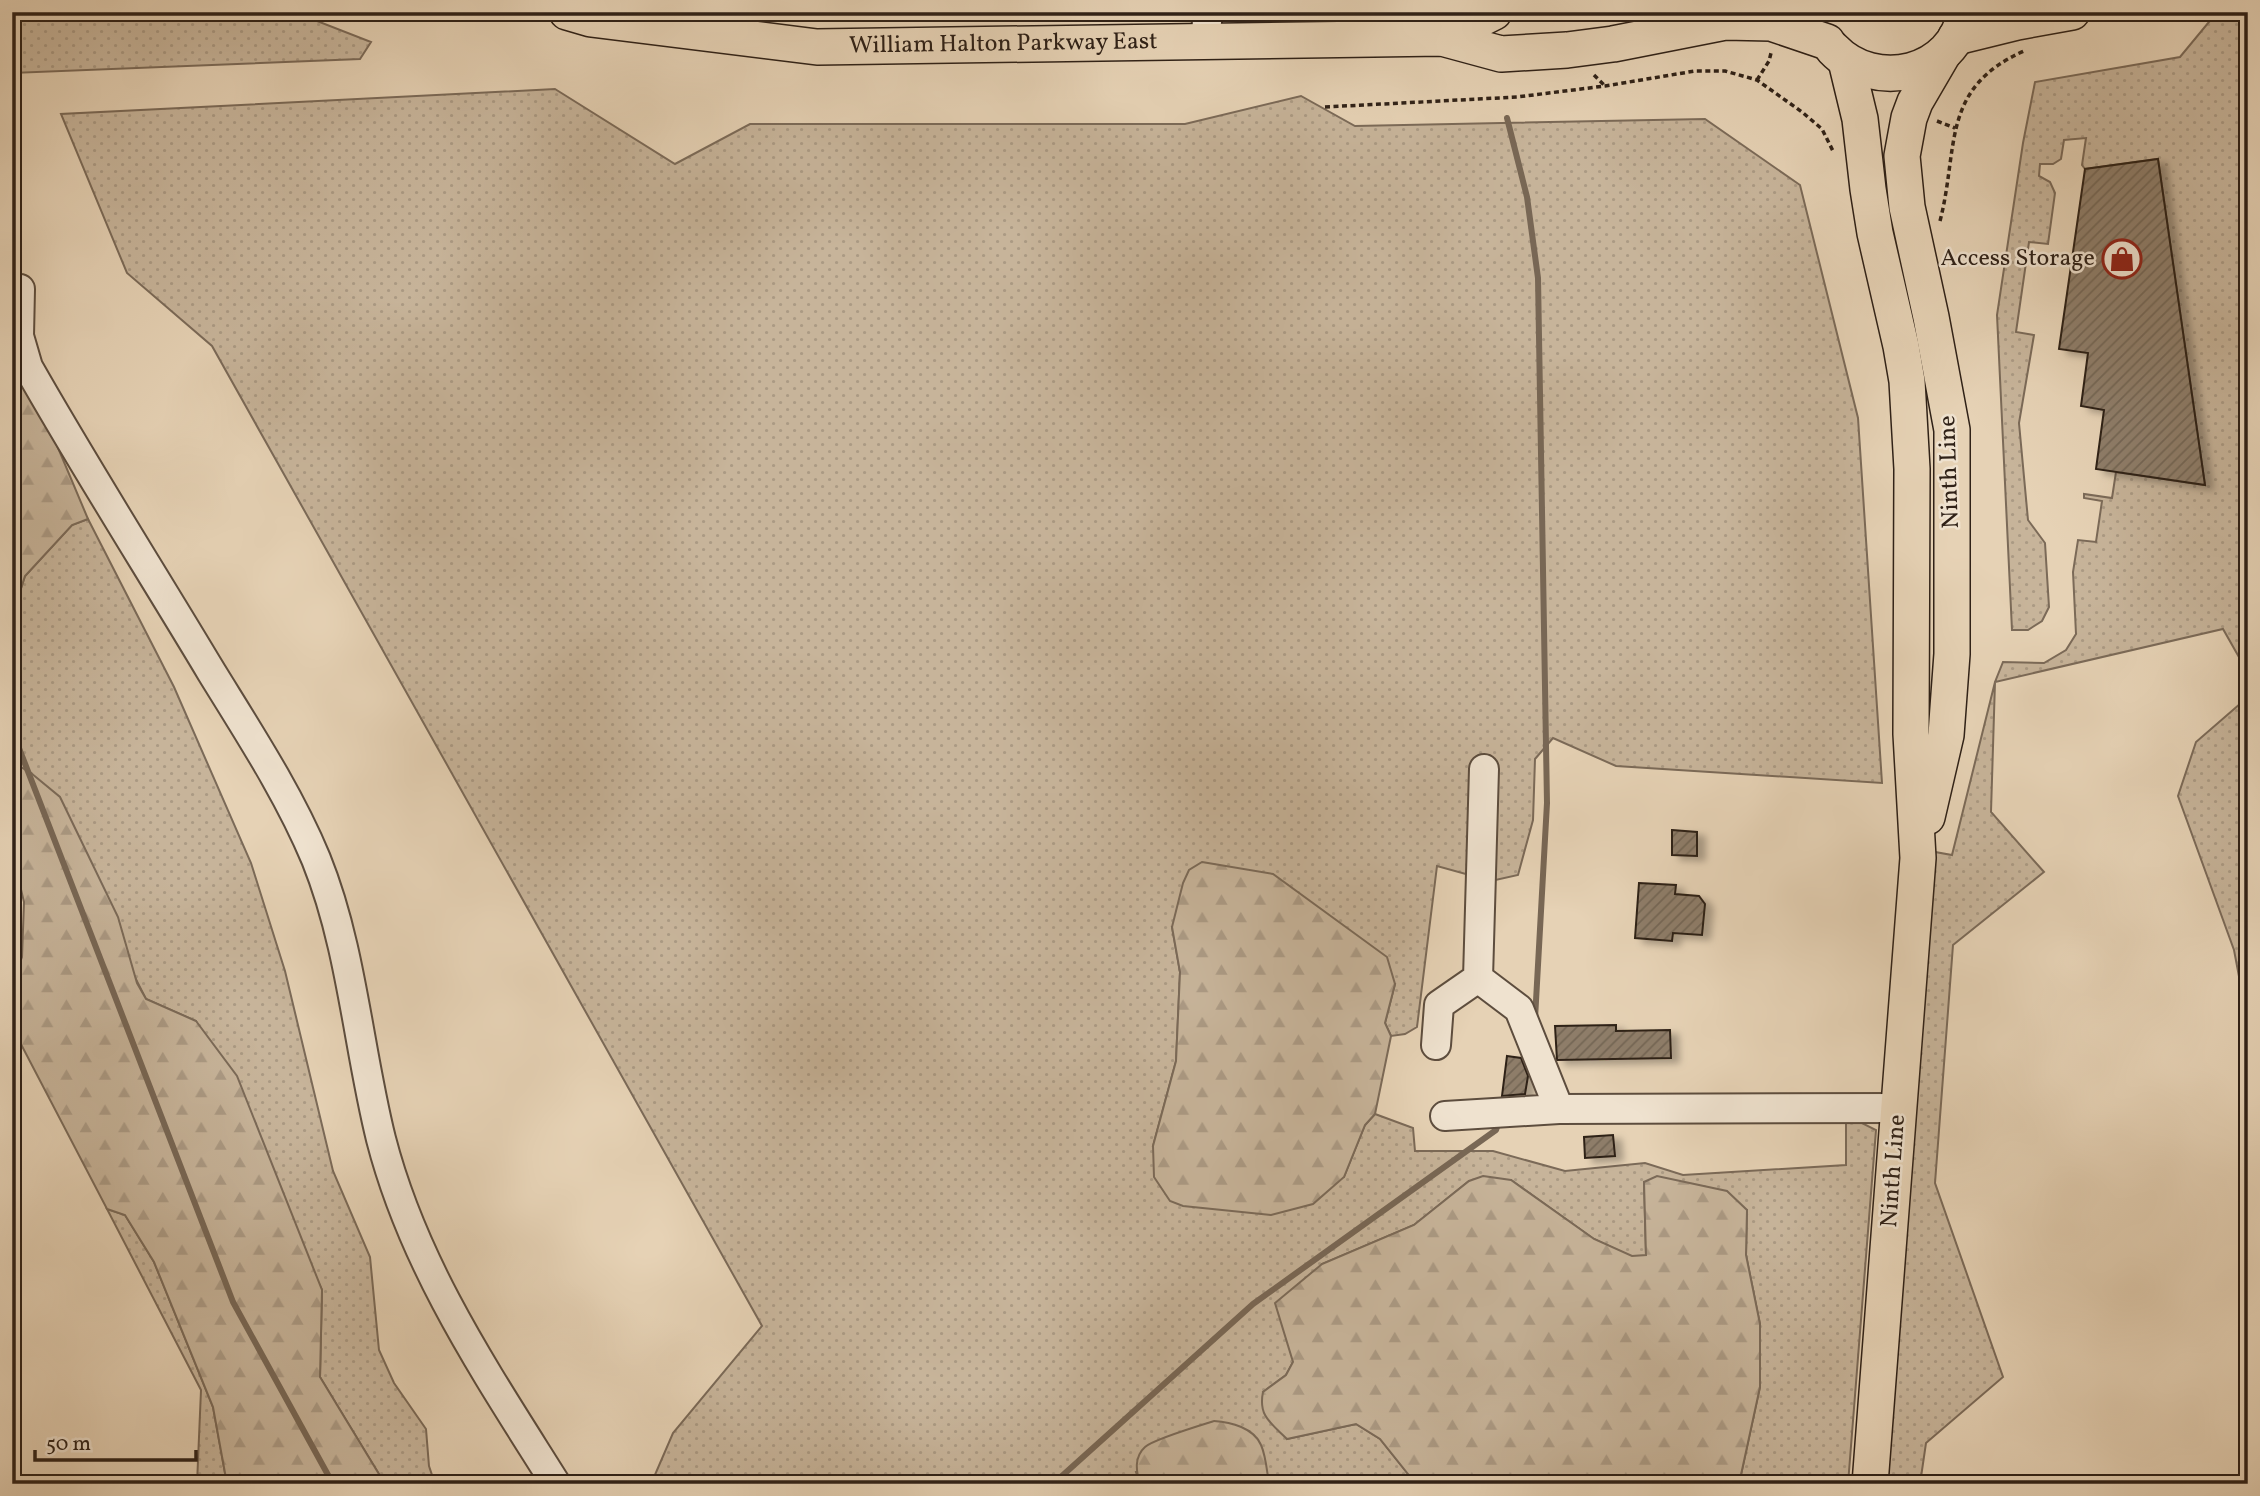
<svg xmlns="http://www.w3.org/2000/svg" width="2260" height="1496" font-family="Vollkorn,serif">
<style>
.grass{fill:url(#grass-dots);stroke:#7b6a58;stroke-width:2}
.forest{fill:url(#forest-firs);stroke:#7b6a58;stroke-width:2}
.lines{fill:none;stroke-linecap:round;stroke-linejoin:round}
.stream{stroke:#786755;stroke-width:6}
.building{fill:url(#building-hatch);stroke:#2f2117;stroke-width:2;filter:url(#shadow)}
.minor-casing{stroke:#5d4d3e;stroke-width:32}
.major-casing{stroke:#2f2117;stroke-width:38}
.path{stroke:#2f2117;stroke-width:3.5;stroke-dasharray:5 3.5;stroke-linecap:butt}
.minor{stroke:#efe2cf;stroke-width:28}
.major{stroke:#e6d2b5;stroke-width:35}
.labels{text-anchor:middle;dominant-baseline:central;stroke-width:5;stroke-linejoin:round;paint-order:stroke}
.street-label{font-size:24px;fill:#2f2117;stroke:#efe2cf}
.poi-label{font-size:24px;fill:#2f2117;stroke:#efe2cf;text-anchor:end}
</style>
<defs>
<pattern id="grass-dots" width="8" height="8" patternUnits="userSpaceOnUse" patternTransform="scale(1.75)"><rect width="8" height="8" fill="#c7b49a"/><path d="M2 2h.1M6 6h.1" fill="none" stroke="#ab9a84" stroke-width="1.8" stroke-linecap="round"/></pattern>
<pattern id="forest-firs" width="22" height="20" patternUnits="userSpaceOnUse" patternTransform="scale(1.75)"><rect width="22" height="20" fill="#c7b49a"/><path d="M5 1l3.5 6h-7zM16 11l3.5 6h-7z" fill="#ab9a84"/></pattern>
<pattern id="building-hatch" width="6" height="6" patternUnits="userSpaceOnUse" patternTransform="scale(1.75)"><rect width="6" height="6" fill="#8e7d69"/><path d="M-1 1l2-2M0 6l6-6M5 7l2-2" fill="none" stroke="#746655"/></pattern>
<filter id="shadow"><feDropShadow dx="8" dy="4.5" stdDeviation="3.5" flood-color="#0004"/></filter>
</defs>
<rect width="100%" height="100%" fill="#e6d2b5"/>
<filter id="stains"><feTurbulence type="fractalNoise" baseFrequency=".00286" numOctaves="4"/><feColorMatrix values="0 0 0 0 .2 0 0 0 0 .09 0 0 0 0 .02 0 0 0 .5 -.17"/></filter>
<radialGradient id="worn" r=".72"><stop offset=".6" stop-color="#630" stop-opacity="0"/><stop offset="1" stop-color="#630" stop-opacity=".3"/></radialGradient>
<path class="grass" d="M 12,12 L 294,12 L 371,42 L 360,59 L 12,73 Z
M 2213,17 L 2248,18 L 2248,673 L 2223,629 L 1995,682 L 1991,812 L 2044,872 L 1953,945 L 1935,1183 L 2003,1377 L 1926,1443 L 1920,1484 L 1885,1484 L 1930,890 L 1935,852 L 1952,855 L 1995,682 L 2003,662 L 2044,663 L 2066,650 L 2076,634 L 2073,572 L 2078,540 L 2096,542 L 2102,501 L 2084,498 L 2084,494 L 2112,498 L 2116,472 L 2205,485 L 2158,159 L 2085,169 L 2082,165 L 2086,138 L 2064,140 L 2061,159 L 2053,164 L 2040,164 L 2039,176 L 2050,182 L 2055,193 L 2048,244 L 2029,242 L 2016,332 L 2034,335 L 2019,423 L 2028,520 L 2045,543 L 2049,607 L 2042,621 L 2028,630 L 2012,630 L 1997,315 L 2023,143 L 2035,82 L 2180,57 Z
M 555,89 L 675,164 L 750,124 L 1185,124 L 1301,96 L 1355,126 L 1705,119 L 1800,185 L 1858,418 L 1882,783 L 1616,766 L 1553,738 L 1535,759 L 1533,820 L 1518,875 L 1491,881 L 1437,866 L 1417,1027 L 1405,1034 L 1391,1036 L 1385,1023 L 1395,984 L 1172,927 L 1180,972 L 1176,1061 L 1153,1146 L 1344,1177 L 1365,1125 L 1375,1114 L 1413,1128 L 1415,1151 L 1493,1151 L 1565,1171 L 1645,1163 L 1683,1175 L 1846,1165 L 1846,1115 L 1876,1130 L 1848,1484 L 1739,1484 L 1760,1387 L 1760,1324 L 1746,1255 L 1747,1210 L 1644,1182 L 1646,1256 L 1632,1257 L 1594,1239 L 1511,1180 L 1469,1181 L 1414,1225 L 1322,1264 L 1293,1362 L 1286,1375 L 1263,1392 L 1287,1439 L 1356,1424 L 1380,1439 L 1416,1484 L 1269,1484 L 1261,1446 L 1136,1472 L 1140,1484 L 651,1484 L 673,1433 L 762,1326 L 212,346 L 127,273 L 61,114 Z
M 88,519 L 174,687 L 251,863 L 285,971 L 333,1171 L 370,1257 L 379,1350 L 394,1383 L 426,1429 L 429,1466 L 435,1484 L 385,1484 L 320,1377 L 322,1290 L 196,1021 L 146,999 L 31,773 L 12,763 L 12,616 L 25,576 L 72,525 Z
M 2248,697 L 2248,1024 L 2234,950 L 2178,796 L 2196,742 Z
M 107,1209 L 125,1215 L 154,1262 L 213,1407 L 227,1484 L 197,1484 L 201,1390 Z"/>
<path class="forest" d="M 12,368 L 17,371 L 56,443 L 88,519 L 72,525 L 25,576 L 12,616 Z
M 12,762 L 31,773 L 60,797 L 118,917 L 137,983 L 146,999 L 196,1021 L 237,1076 L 322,1290 L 320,1377 L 385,1484 L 227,1484 L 213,1407 L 154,1262 L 125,1215 L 107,1209 L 12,1027 L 12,983 L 22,957 L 24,902 L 19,881 L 12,868 Z
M 1202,862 L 1273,874 L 1387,957 L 1395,984 L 1385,1023 L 1391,1036 L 1375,1114 L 1365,1125 L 1344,1177 L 1313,1204 L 1271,1215 L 1183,1206 L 1170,1201 L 1154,1177 L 1153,1146 L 1176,1061 L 1180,972 L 1172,927 L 1183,883 L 1189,870 Z
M 1483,1176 L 1511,1180 L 1594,1239 L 1632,1256 L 1646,1255 L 1644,1182 L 1657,1176 L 1727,1191 L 1747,1210 L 1746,1255 L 1760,1324 L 1760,1387 L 1739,1484 L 1416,1484 L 1380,1439 L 1356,1424 L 1287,1439 C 1271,1423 1258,1416 1263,1392 L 1286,1375 L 1293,1362 L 1275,1303 L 1322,1264 L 1414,1225 L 1469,1181 Z
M 1214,1421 C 1231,1422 1254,1428 1261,1445 C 1266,1456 1267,1472 1269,1484 L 1140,1484 C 1136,1471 1134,1457 1145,1447 C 1152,1440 1201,1425 1214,1421 Z"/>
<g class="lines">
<path class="stream" d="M 1507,118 L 1527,197 L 1538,278 L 1547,803 L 1535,1019
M 12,730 L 233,1302 L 333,1484
M 1053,1484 L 1253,1304 L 1496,1130 L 1499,1121"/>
</g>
<path class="building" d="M 2158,159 L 2205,485 L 2096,469 L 2104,410 L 2081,406 L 2088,353 L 2059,349 L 2085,169 Z
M 1672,830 L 1697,832 L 1697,856 L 1672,855 Z
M 1639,883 L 1676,885 L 1675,894 L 1699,896 L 1705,904 L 1702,935 L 1673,933 L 1672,941 L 1635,938 Z
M 1616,1025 L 1616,1031 L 1670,1030 L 1671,1058 L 1557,1060 L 1555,1026 Z
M 1507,1056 L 1521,1058 L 1528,1076 L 1525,1094 L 1502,1096 Z
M 1613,1135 L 1615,1156 L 1585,1158 L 1584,1137 Z"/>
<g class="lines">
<g class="minor-casing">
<path id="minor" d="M 1384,39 L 1386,12
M 1205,41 L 1208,12
M 20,289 L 19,336 L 28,367 C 87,471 151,571 212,673 C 249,733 289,794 316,859 C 352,948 358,1047 381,1139 C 414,1267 487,1374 556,1484
M 1484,769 L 1478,978 L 1519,1009 L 1559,1109
M 1436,1045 L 1439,1005 L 1478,978
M 1445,1116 L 1559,1109 L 1899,1108"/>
</g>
<g class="major-casing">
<g id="major">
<path id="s1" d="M 567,12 L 591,19 L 817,47 L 1442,38 L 1501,54 L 1567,50 L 1613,44 L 1725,22 L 1771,23 L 1827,42"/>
<path d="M 1956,37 L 2017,22 L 2072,12"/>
<path d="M 1442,38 L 1494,12"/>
<path d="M 1833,49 C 1875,93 1955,75 1965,12"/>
<path d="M 1846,61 L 1860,119 L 1868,189 L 1875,233 L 1901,346 L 1907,381 L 1912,469 L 1911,734 L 1918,858 L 1870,1484"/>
<path d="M 1927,817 L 1946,735 L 1952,654 L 1952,430 L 1931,317 L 1907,207 L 1902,156 L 1909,118 L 1915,102 L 1943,54"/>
</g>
</g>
<path class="path" d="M 1594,75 L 1605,86
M 1757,80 L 1769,61 L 1771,53
M 1325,107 L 1517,97 L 1605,86 L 1695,71 L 1725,71 L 1757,80 L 1802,112 L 1822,129 L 1834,153
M 1937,121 L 1955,128
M 1940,221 C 1959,148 1940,88 2024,51"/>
<use href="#minor" class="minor"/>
<use href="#major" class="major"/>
</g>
<defs>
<g id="shop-ring" transform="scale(2.0125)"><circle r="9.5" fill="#efe2cf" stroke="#8f2418" stroke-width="1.5"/><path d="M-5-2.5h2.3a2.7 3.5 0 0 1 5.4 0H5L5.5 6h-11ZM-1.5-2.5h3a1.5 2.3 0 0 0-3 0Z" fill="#8f2418"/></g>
</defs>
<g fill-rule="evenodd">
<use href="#shop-ring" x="2122" y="259"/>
</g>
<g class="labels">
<g class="street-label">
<text stroke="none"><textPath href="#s1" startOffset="439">William Halton Parkway East</textPath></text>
<text transform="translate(1950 472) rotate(-92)">Ninth Line</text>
<text transform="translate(1894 1171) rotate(-86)">Ninth Line</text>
</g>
<g class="poi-label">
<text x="2095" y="259">Access Storage</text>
</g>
</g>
<rect width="2260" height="1496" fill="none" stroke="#e6d2b5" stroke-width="42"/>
<rect x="14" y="14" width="2232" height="1468" fill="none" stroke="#2f2117" stroke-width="3.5"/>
<rect x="21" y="21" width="2218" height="1454" fill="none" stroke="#2f2117" stroke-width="2"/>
<path d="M35 1450v10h161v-10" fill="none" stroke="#2f2117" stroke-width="3.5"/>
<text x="46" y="1450" font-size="21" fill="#2f2117" stroke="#efe2cf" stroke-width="5" paint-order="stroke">50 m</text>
<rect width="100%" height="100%" filter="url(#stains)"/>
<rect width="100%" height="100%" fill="url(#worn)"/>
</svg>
